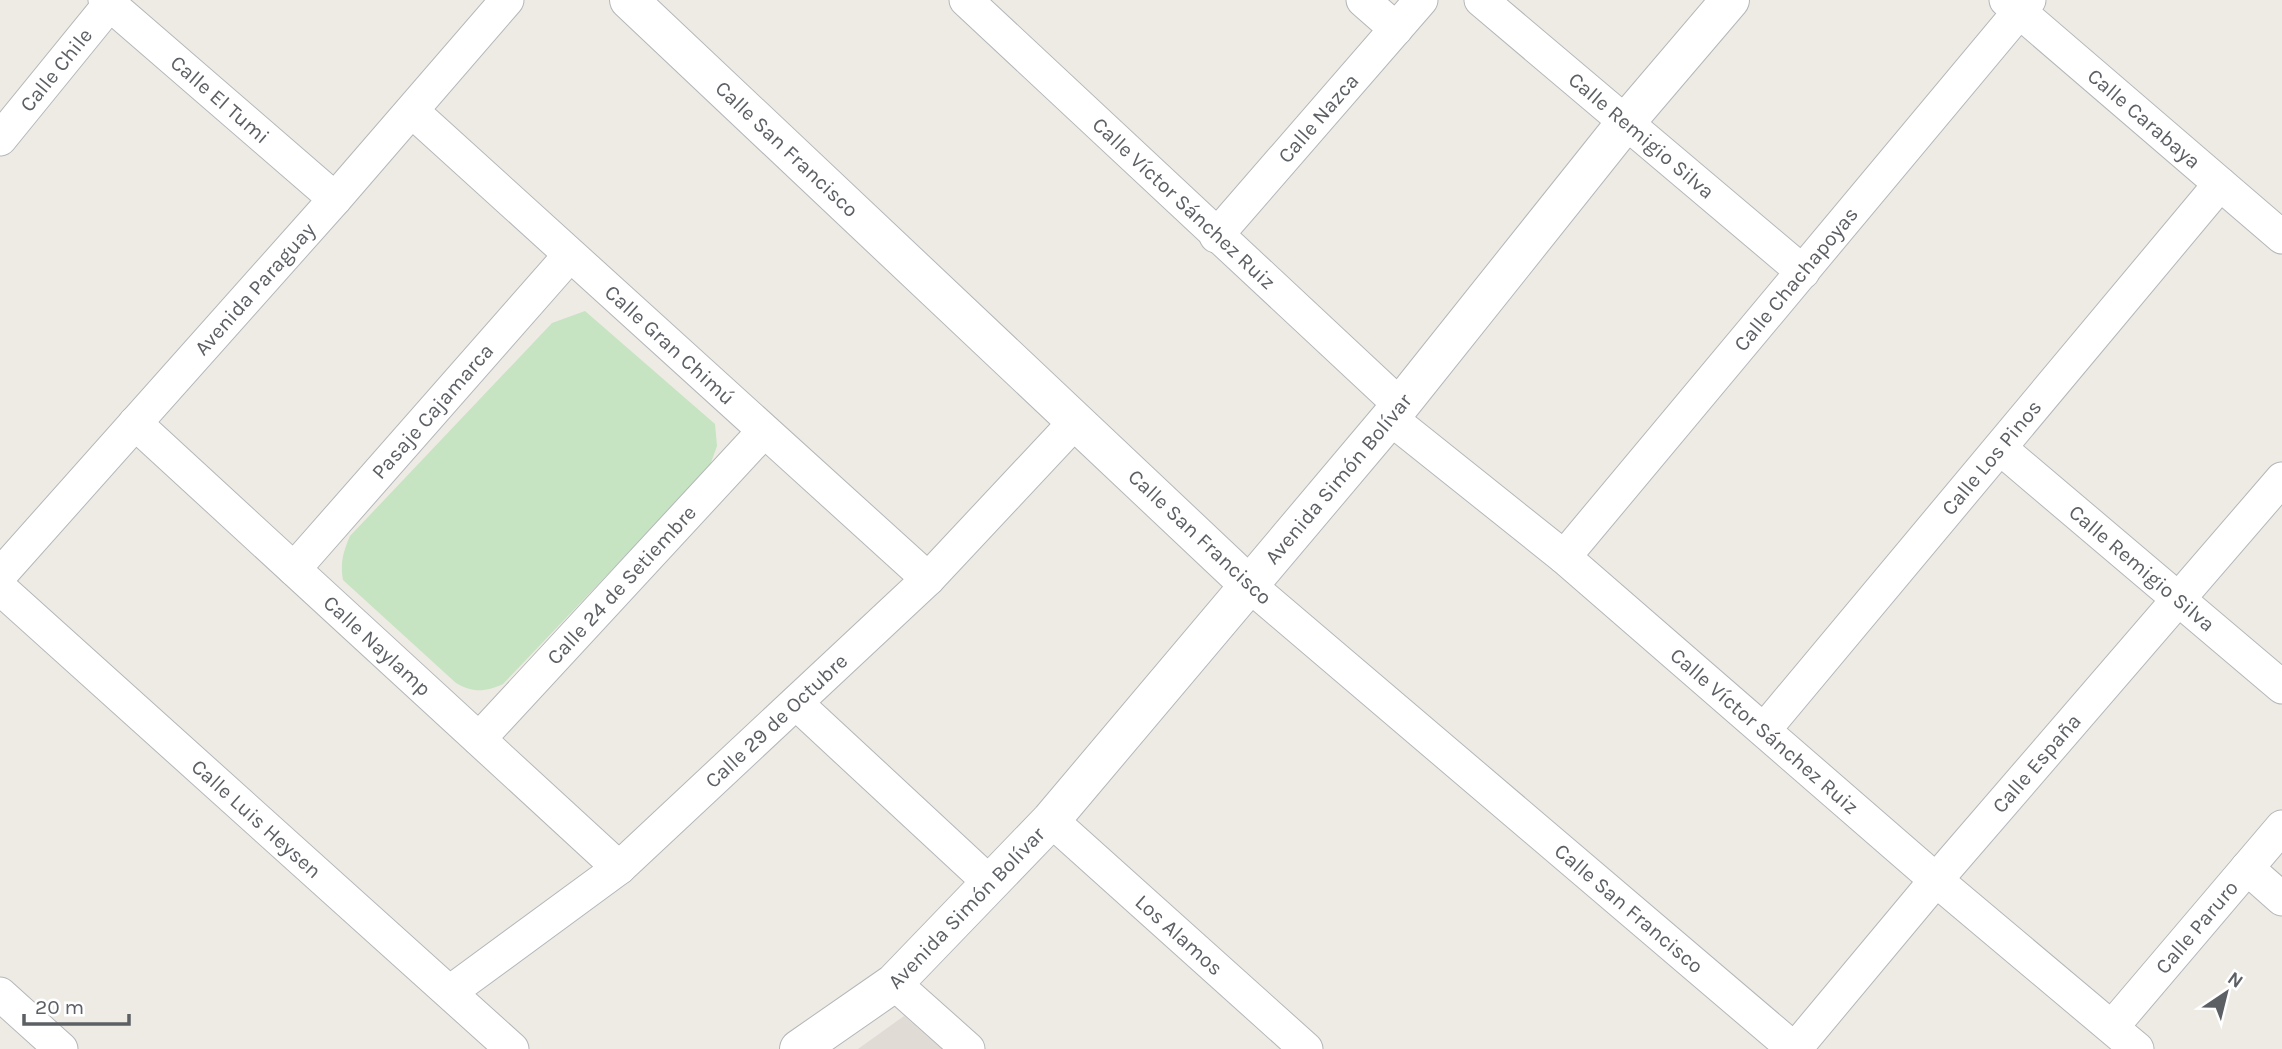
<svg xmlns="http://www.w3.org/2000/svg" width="2282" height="1049" font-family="Karla,sans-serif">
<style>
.education{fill:#e0dcd5}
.green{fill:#c6e3c2}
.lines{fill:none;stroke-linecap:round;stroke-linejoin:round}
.minor-casing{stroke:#b4b7ba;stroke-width:35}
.tertiary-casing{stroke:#b4b7ba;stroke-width:40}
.minor{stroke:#fff;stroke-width:33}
.tertiary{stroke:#fff;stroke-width:38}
.labels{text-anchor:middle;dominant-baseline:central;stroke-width:5;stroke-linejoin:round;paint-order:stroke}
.street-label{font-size:21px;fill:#5c6064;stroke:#fff}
</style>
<rect width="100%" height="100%" fill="#eeebe4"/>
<path class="education" d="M 904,1016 L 942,1049 L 858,1049 Z"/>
<path class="green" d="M 585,311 L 715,424 L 717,446 L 709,468 L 503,684 C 485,692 473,693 456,683 L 343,580 C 340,563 343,552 350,536 L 552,323 Z"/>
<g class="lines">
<g class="minor-casing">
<g id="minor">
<path id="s1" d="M 105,0 L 335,199"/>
<path id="s2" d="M 966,0 L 1400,405"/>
<path d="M 1363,0 L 1396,29"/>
<path id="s3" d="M 1481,0 L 1803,272"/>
<path id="s4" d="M 2006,0 L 2282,237"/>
<path id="s5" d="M 412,111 L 928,579"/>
<path id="s6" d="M 0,139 L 113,0"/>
<path id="s7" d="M 1216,236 L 1421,0"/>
<path id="s8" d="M 1390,418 L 1564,557 L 1936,880 L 2137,1049"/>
<path id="s9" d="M 135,423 L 619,868"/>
<path id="s10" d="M 2000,448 L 2282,687"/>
<path id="s11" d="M 1564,557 L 2029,0"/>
<path id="s12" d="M 294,569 L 570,255"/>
<path id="s13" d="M 0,575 L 335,199 L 507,0"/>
<path id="s14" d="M 1249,585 L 1794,1049"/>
<path id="s15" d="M 0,588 L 512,1049"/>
<path d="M 796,703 L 990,883"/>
<path id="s16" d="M 1764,730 L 2220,184"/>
<path id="s17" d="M 479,739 L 764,431"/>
<path id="s18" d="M 1051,820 L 1306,1049"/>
<path d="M 2247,868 L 2282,899"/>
<path d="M 894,983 L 968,1049"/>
<path id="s19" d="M 450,992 L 619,868 L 928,579 L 1076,421"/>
<path d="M 0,994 L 61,1049"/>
<path id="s20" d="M 2112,1027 L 2282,827"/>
<path id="s21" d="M 1795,1049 L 1936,880 L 2282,479"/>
</g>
</g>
<g class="tertiary-casing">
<g id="tertiary">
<path id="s22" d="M 629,0 L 1249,585"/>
<path id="s23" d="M 799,1049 L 894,983 L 1051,820 L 1390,418 L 1626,122 L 1730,0"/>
</g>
</g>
<use href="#minor" class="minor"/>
<use href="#tertiary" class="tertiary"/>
</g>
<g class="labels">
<g class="street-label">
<text stroke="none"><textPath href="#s6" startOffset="89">Calle Chile</textPath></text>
<text stroke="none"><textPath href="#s1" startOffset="152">Calle El Tumi</textPath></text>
<text stroke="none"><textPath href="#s7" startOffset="156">Calle Nazca</textPath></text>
<text stroke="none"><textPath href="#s4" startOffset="182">Calle Carabaya</textPath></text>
<text stroke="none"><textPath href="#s3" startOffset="210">Calle Remigio Silva</textPath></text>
<text stroke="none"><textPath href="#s22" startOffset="217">Calle San Francisco</textPath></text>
<text stroke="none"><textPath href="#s2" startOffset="298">Calle Víctor Sánchez Ruiz</textPath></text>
<text stroke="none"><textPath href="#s11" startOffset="362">Calle Chachapoyas</textPath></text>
<text stroke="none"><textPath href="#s13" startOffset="383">Avenida Paraguay</textPath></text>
<text stroke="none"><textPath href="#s5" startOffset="348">Calle Gran Chimú</textPath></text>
<text stroke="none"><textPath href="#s12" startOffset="210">Pasaje Cajamarca</textPath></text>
<text stroke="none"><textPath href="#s16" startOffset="355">Calle Los Pinos</textPath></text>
<text stroke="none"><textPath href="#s23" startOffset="788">Avenida Simón Bolívar</textPath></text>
<text transform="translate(1200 537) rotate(43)">Calle San Francisco</text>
<text stroke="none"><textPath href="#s10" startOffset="186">Calle Remigio Silva</textPath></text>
<text stroke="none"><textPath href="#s17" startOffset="210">Calle 24 de Setiembre</textPath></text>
<text stroke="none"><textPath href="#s9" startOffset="329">Calle Naylamp</textPath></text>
<text stroke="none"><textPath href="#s19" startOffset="425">Calle 29 de Octubre</textPath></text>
<text stroke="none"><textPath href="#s8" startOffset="488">Calle Víctor Sánchez Ruiz</textPath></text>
<text stroke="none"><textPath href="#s21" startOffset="374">Calle España</textPath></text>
<text stroke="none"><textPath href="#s15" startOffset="345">Calle Luis Heysen</textPath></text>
<text stroke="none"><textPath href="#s23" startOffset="220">Avenida Simón Bolívar</textPath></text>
<text stroke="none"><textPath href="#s14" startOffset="499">Calle San Francisco</textPath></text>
<text stroke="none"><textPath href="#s20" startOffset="131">Calle Paruro</textPath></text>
<text stroke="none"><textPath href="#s18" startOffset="172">Los Alamos</textPath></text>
</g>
</g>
<g transform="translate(2226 993) rotate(35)" stroke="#ffffff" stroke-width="5" paint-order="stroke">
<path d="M0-5L12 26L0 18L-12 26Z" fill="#5c6064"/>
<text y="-10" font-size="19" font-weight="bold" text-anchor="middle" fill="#5c6064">N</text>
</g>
<path d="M24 1014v10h105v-10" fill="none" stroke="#5c6064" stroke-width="3.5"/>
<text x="35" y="1014" font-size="21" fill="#5c6064" stroke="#ffffff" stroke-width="5" paint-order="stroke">20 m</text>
</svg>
